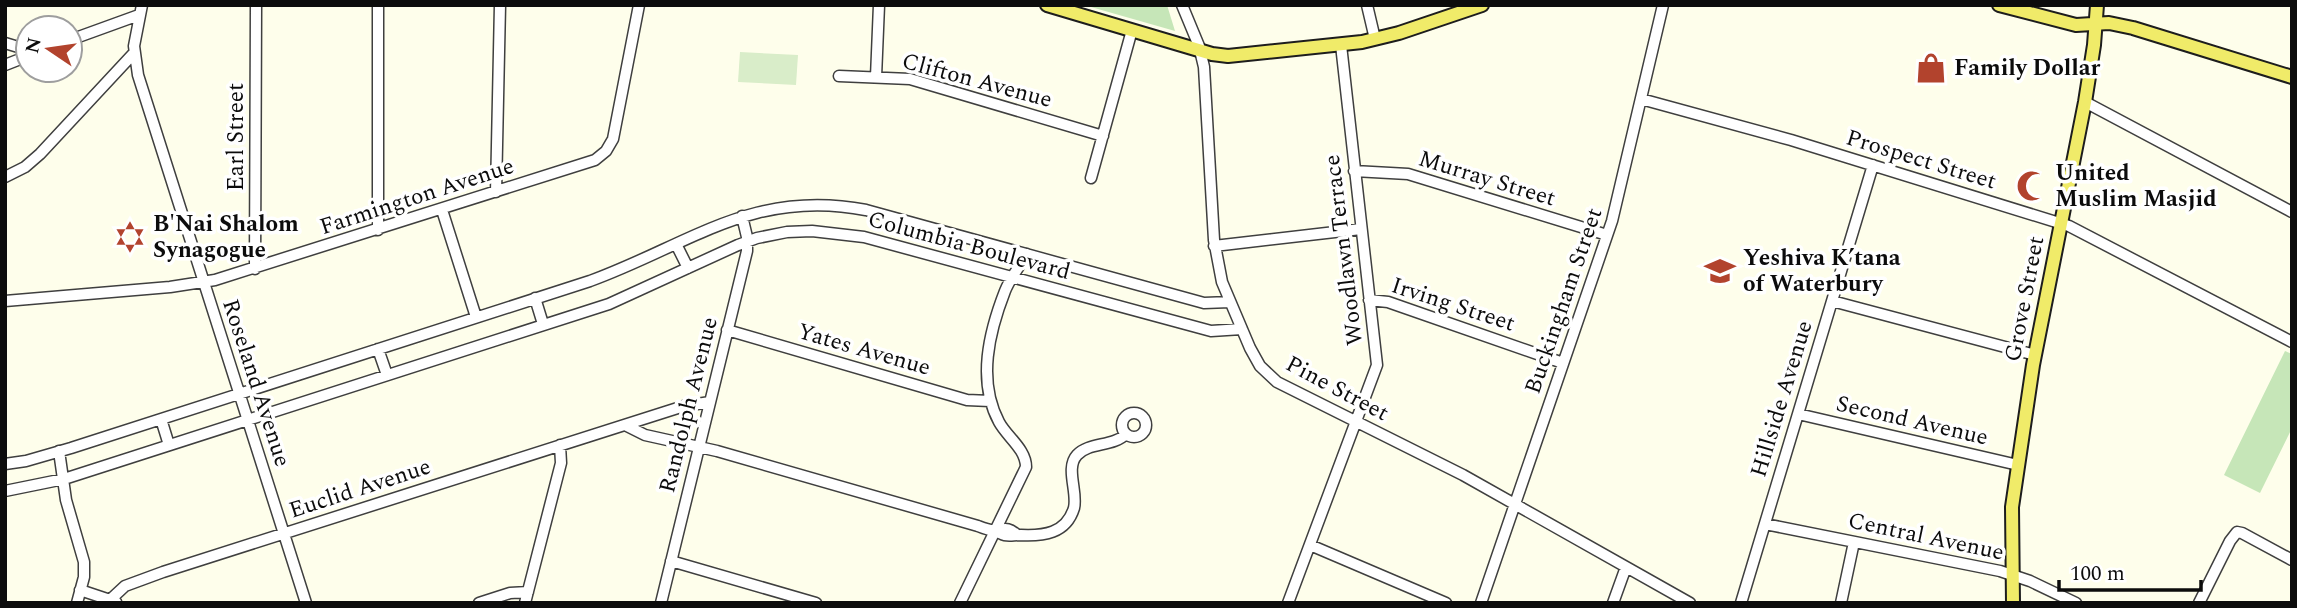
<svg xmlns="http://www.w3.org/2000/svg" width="2297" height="608" font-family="Spectral,serif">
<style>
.green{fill:#c6e6b8}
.pitch{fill:#d9edc9}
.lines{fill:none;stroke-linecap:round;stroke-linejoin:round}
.minor-casing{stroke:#3f3f3f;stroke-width:13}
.major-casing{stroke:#1d1d1d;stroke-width:16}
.minor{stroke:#fff;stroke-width:10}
.major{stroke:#f0eb69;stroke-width:12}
.labels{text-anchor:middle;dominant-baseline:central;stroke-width:7;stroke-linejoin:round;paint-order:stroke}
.poi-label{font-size:23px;font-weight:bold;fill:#0c0c0c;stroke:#fff;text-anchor:start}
.street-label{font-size:23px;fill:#0c0c0c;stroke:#fff}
</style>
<rect width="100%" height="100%" fill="#fefeeb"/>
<path class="green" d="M 1084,5 L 1167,5 L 1175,31 Z
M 2285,351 L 2292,354 L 2292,428 L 2260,493 L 2224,475 Z"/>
<path class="pitch" d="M 740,52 L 798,55 L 796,85 L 738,82 Z"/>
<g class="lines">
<g class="minor-casing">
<path id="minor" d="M 142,5 L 134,46 L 138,75 L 306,603
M 1182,5 L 1199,46 L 1204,67 L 1214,240 L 1222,282 L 1250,348 L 1260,366 L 1277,382 L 1463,475 L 1690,603
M 1367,5 L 1375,39
M 70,40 L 139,15
M 5,43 L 28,50
M 5,65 L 28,56
M 839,76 L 910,79 L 1103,136
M 876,77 L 879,5
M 1641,99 L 1791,140 L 2069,226 L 2292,342
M 2085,102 L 2292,212
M 1354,171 L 1408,174 L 1607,235
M 5,177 L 25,167 L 40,154 L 134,53
M 1091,178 L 1132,30
M 496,192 L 500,5
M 442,210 L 476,317
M 378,230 L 378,5
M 676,244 L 688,268
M 1214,246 L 1361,229
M 255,269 L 256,5
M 535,298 L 543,324
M 1369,300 L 1388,302 L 1563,363
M 5,301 L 170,287 L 215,280 L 595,160 L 606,151 L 613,139 L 639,5
M 1832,301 L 2035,355
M 727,330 L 967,400 L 990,401
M 378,349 L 387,375
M1122 425a12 12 0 1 1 24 0a12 12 0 1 1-24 0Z
M 1798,414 L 2018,465
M 161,419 L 169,445
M 625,425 L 645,435 L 717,451 L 978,526 C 983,528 990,531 996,530 C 1005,529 1009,527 1017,535
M 59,451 L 66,500 L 84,562 L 84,577 L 77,603
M 5,464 L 26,461 L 71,448 L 590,281 C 689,245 753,188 866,210 L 1204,303 L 1230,302
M 5,491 L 64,479 L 609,304 L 738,245 L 757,238 L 787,232 L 812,231 L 864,237 L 1211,331 L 1242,329
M 1765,524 L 2000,571 L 2030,581 L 2076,603
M 996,530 C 1004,538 1010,535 1021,535 C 1043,536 1066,534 1074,508 C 1078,492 1065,468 1077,455 C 1089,442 1113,447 1126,434
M 1310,545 L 1446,603
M 671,561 L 816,603
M 80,590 L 116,602
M 111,599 L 125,586 L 163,572 L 684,406 L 710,402
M 479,603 L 510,593 L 528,592
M 525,603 L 561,463 L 560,445
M 661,603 L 747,251 L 747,237 L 742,216
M 960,603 L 1026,467 C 1026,449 1007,437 999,422 C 977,381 989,332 1005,291 C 1010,278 1020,266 1027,254
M 1288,603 L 1377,365 L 1341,45
M 1481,603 L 1612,221 L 1663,5
M 1613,603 L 1626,567
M 1741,603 L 1873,165
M 1841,603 L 1854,542
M 2199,603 L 2230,541 L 2237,532 L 2242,533 L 2292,560"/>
</g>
<g class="major-casing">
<path id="major" d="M 1047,5 L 1212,54 L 1228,56 L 1362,42 L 1399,33 L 1482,5
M 1999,5 L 2076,25 L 2109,23 L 2133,28 L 2292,77
M 2013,603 L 2012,507 L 2033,365 L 2085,102 L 2094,45 L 2097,5"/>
</g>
<use href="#minor" class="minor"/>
<use href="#major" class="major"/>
</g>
<defs>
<g id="shop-bare" transform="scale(2.415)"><path d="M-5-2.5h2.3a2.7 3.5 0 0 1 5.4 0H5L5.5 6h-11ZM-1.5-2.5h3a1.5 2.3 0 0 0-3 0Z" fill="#b2432d" stroke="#fff" stroke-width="2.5" paint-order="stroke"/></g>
<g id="mosque-bare" transform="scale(2.415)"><path d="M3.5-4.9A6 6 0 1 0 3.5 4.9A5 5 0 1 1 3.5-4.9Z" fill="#b2432d" stroke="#fff" stroke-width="2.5" paint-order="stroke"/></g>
<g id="synagogue-bare" transform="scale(2.415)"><path d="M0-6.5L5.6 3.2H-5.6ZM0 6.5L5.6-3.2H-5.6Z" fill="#b2432d" stroke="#fff" stroke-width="2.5" paint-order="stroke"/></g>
<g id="school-bare" transform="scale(2.415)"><path d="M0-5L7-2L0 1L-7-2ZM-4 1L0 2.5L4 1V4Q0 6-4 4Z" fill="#b2432d" stroke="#fff" stroke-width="2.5" paint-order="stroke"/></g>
</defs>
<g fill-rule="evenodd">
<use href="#shop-bare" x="1931" y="68"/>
<use href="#mosque-bare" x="2032" y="186"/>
<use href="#synagogue-bare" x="130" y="237"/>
<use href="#school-bare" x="1720" y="271"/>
</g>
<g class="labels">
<g class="poi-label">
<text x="1954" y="68">Family Dollar</text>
<text x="2055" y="173">United<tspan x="2055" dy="26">Muslim Masjid</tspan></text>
<text x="153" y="224">B'Nai Shalom<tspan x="153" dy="26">Synagogue</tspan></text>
<text x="1743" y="258">Yeshiva K’tana<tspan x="1743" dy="26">of Waterbury</tspan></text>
</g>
<g class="street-label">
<text transform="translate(977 81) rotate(15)">Clifton Avenue</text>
<text transform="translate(236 137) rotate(-90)">Earl Street</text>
<text transform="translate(1921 160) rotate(17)">Prospect Street</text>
<text transform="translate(1487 179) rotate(17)">Murray Street</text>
<text transform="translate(417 197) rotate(-18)">Farmington Avenue</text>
<text transform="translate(969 246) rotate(15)">Columbia Boulevard</text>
<text transform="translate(1344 250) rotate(-97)">Woodlawn Terrace</text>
<text transform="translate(2025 299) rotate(-79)">Grove Street</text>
<text transform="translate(1564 301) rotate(-71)">Buckingham Street</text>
<text transform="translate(1453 305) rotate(18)">Irving Street</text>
<text transform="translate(864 350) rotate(16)">Yates Avenue</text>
<text transform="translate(256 383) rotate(72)">Roseland Avenue</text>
<text transform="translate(1337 389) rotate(28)">Pine Street</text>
<text transform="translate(1782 399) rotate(-73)">Hillside Avenue</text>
<text transform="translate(689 405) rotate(-76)">Randolph Avenue</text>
<text transform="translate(1912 421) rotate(13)">Second Avenue</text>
<text transform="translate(360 489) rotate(-18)">Euclid Avenue</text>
<text transform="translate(1926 537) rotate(12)">Central Avenue</text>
</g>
</g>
<rect width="2297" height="608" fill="none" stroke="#0c0c0c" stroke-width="14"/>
<g transform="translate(49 49) rotate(283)"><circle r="33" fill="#ffffff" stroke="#9e9e9e" stroke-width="2"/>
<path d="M0-5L12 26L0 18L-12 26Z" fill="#b2432d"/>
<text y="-10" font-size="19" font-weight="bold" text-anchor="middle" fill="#0c0c0c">N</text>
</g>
<path d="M2059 580v10h142v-10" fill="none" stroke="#0c0c0c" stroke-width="3.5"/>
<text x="2070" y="580" font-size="21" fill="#0c0c0c" stroke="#ffffff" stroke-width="5" paint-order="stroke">100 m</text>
</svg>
